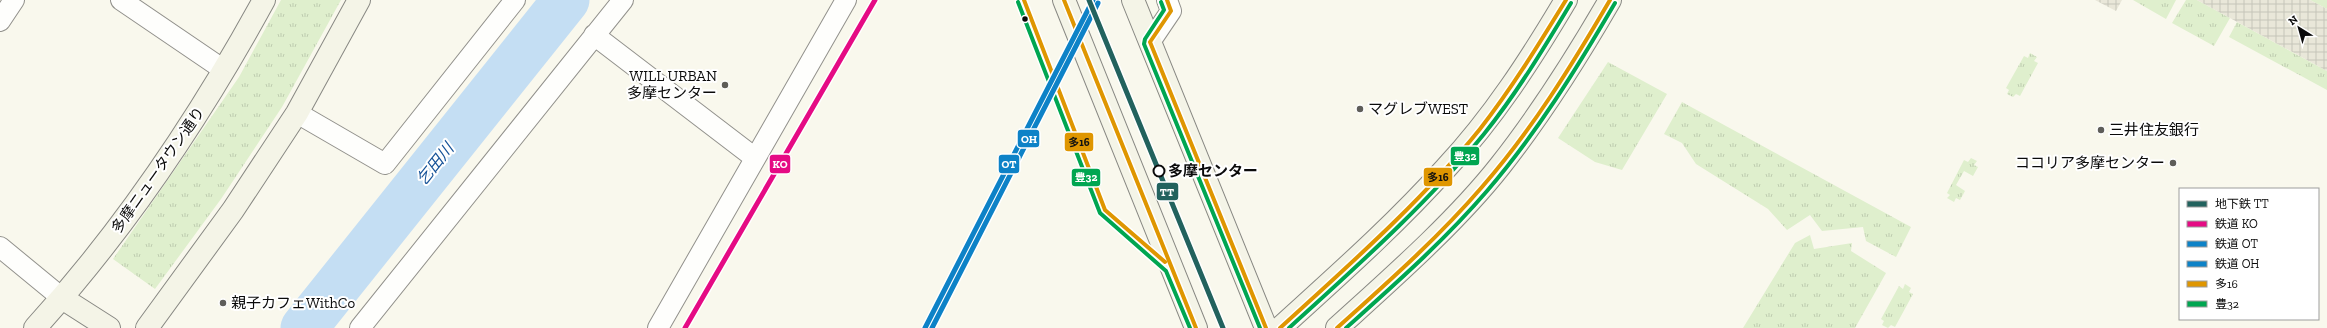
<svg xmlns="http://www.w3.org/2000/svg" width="2327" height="328" font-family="'Zilla Slab','Noto Sans JP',serif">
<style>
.grass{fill:url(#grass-tufts)}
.plaza{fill:url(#plaza-grid)}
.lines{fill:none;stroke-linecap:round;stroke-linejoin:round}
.river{stroke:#c4def3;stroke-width:47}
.street-casing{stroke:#92918c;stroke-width:22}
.secondary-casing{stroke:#888883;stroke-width:24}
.street{stroke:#fefefc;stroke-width:20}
.secondary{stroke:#f4f4e7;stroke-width:22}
.bus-1-casing{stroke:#fff;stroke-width:7}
.bus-2-casing{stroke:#fff;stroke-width:7}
.bus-1{stroke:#df9601;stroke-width:4}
.bus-2{stroke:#00a651;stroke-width:4}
.rail-1-casing{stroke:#fff;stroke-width:8}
.rail-2-casing{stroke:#fff;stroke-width:8}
.rail-3-casing{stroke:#fff;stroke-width:8}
.rail-1{stroke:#e50b84;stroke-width:5}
.rail-2{stroke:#0d82c7;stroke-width:5}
.rail-3{stroke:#0d82c7;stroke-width:5}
.metro-1-casing{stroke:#fff;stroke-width:8}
.metro-1{stroke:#22625e;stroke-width:5}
.bus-dot{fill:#0a0a0a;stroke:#fff;stroke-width:1.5}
.poi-dot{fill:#5e5d59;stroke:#fff;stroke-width:1.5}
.stop-dot{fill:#fff;stroke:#0a0a0a;stroke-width:2}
.labels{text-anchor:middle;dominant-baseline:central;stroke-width:4;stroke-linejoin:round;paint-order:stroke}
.poi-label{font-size:15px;fill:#0a0a0a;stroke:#fff;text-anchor:start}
.street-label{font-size:15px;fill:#0a0a0a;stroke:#fff}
.stop-label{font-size:15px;font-weight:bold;fill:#0a0a0a;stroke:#fff;text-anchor:start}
.water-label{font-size:16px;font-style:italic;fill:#175398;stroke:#fff}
.line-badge{stroke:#fff;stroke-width:1.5}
.badge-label{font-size:11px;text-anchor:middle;font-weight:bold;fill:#fff}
.pale-badge-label{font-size:11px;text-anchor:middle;font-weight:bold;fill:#111}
</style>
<defs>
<pattern id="grass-tufts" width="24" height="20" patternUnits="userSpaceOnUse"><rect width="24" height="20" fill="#dfefcd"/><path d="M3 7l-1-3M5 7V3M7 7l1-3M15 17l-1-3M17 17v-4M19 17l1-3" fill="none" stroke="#beccaf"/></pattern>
<pattern id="plaza-grid" width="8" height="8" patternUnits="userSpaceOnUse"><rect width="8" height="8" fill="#e9e7d9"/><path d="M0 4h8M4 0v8" fill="none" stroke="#c6c5b9"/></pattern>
</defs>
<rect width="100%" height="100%" fill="#f9f8ed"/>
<path class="grass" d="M 281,0 L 341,0 L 282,107 L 221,199 L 155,289 L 113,259 L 239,77 Z
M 2133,0 L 2176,0 L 2166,19 Z
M 2186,0 L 2197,0 L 2230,18 L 2214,46 L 2172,23 Z
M 2310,0 L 2327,0 L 2327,9 Z
M 2237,22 L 2327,71 L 2327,90 L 2229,37 Z
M 2030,53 L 2037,57 L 2034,61 L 2038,63 L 2020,96 L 2016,94 L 2013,97 L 2007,94 L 2009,90 L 2006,88 L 2024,56 L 2028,58 Z
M 1608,62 L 1667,94 L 1622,170 L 1595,162 L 1558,138 Z
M 1682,102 L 1911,227 L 1896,257 L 1866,241 L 1863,227 L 1822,231 L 1810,215 L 1787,230 L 1768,209 L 1696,164 L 1682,143 L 1664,134 Z
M 1971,158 L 1977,161 L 1974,165 L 1978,167 L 1973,176 L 1964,171 L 1956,185 L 1965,191 L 1960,200 L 1956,198 L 1954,202 L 1947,198 L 1950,195 L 1947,193 L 1964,160 L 1968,162 Z
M 1810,235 L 1814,249 L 1852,243 L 1851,251 L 1886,273 L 1855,328 L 1743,328 L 1795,243 Z
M 1905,284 L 1911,288 L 1909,292 L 1913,294 L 1895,327 L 1891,325 L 1888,328 L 1882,325 L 1884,321 L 1881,319 L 1899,286 L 1903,289 Z"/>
<path class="plaza" d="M 2095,0 L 2122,0 L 2116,11 Z
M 2197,0 L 2310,0 L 2327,9 L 2327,71 Z"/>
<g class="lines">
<path class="river" d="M 304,328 L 566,0"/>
<g class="street-casing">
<path id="street" d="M 121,0 L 224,70
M 0,21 L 14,0
M 594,35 L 755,158
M 1150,42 L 1171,11 L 1167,0
M 297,113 L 385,164 L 515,0
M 0,247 L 62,298
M 360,328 L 623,0
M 658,328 L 846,0"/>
</g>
<g class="secondary-casing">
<path id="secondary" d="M 1064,0 L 1196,328
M 1133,0 L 1266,328
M 62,298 L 109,328
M 35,328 C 125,229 200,117 264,0
M 147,328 L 233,210 L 297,113 L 359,0
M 1280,328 C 1336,277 1395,225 1446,168 C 1493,118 1531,59 1566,0
M 1337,328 C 1391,279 1455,223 1500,166 C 1541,114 1577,57 1610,0"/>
</g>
<use href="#street" class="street"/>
<use href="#secondary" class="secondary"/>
<g class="bus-1-casing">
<path id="bus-1" d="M 1024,0 L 1105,210 L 1165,262
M 1064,0 L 1196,328
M 1167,0 L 1171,11 L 1150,42 L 1266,328
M 1280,328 C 1349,265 1421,202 1480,129 C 1512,88 1539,44 1566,0
M 1337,328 C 1387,283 1438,238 1482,187 C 1532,130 1572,65 1610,0"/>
</g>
<g class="bus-2-casing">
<path id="bus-2" d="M 1018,2 L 1100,213 L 1166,271 L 1190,328
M 1161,2 L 1164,10 L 1145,39 L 1144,44 L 1260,328
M 1289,328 C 1357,266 1426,205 1484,134 C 1517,93 1544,48 1571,3
M 1346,328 C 1395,284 1444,241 1487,191 C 1537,133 1577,68 1615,3"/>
</g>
<use href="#bus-1" class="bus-1"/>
<use href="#bus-2" class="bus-2"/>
<g class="rail-1-casing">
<path id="rail-1" d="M 685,328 L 875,0"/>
</g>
<g class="rail-2-casing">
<path id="rail-2" d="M 925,328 L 1093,0"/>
</g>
<g class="rail-3-casing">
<path id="rail-3" d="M 932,328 L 1098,3"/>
</g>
<use href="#rail-1" class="rail-1"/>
<use href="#rail-2" class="rail-2"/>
<use href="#rail-3" class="rail-3"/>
<g class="metro-1-casing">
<path id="metro-1" d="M 1089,0 L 1223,328"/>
</g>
<use href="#metro-1" class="metro-1"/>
</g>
<circle class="bus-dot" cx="1025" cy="19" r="3.5"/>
<g class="poi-dot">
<circle cx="725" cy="85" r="4"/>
<circle cx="1360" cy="109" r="4"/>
<circle cx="2101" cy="130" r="4"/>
<circle cx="2173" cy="163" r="4"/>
<circle cx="223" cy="303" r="4"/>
</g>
<circle class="stop-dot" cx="1159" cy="171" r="5.5"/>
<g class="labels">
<g class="poi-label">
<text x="717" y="76" text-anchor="end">WILL URBAN<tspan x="717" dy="17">多摩センター</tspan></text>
<text x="1368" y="109">マグレブWEST</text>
<text x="2109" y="130">三井住友銀行</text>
<text x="2165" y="163" text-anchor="end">ココリア多摩センター</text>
<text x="231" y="303">親子カフェWithCo</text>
</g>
<g class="street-label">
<text transform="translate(158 170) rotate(-55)">多摩ニュータウン通り</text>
</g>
<g class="stop-label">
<text x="1168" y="171">多摩センター</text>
</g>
<g class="water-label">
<text transform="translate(435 164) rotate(-51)">乞田川</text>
</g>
</g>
<g class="line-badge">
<rect x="1017" y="129" width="23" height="19" rx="4" fill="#0d82c7"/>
<rect x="1064" y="132" width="30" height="20" rx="4" fill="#df9601"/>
<rect x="1450" y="146" width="30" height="20" rx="4" fill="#00a651"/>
<rect x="769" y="154" width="22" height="20" rx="4" fill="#e50b84"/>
<rect x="998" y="154" width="22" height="20" rx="4" fill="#0d82c7"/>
<rect x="1423" y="167" width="30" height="20" rx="4" fill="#df9601"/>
<rect x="1071" y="168" width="30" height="19" rx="4" fill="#00a651"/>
<rect x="1156" y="182" width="23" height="19" rx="4" fill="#22625e"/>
</g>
<g class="badge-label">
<text x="1029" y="143">OH</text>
<text x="1465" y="160">豊32</text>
<text x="780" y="168">KO</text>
<text x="1009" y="168">OT</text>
<text x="1086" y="181">豊32</text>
<text x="1167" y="196">TT</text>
</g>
<g class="pale-badge-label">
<text x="1079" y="146">多16</text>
<text x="1438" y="181">多16</text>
</g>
<rect x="2179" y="188" width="140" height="132" fill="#ffffff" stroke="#9d9d9d"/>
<rect x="2187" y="201" width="20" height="6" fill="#22625e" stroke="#9d9d9d"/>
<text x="2215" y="208" font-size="12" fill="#0a0a0a">地下鉄 TT</text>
<rect x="2187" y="221" width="20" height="6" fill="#e50b84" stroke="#9d9d9d"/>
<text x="2215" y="228" font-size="12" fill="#0a0a0a">鉄道 KO</text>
<rect x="2187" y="241" width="20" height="6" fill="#0d82c7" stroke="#9d9d9d"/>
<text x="2215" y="248" font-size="12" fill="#0a0a0a">鉄道 OT</text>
<rect x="2187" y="261" width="20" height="6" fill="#0d82c7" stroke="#9d9d9d"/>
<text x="2215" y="268" font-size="12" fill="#0a0a0a">鉄道 OH</text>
<rect x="2187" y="281" width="20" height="6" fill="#df9601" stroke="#9d9d9d"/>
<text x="2215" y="288" font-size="12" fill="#0a0a0a">多16</text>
<rect x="2187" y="301" width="20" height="6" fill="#00a651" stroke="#9d9d9d"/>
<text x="2215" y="308" font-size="12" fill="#0a0a0a">豊32</text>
<g transform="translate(2299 28) rotate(323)" stroke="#ffffff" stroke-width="3" paint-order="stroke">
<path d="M0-3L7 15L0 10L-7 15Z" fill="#0a0a0a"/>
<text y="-6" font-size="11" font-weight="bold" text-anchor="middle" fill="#0a0a0a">N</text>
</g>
</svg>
